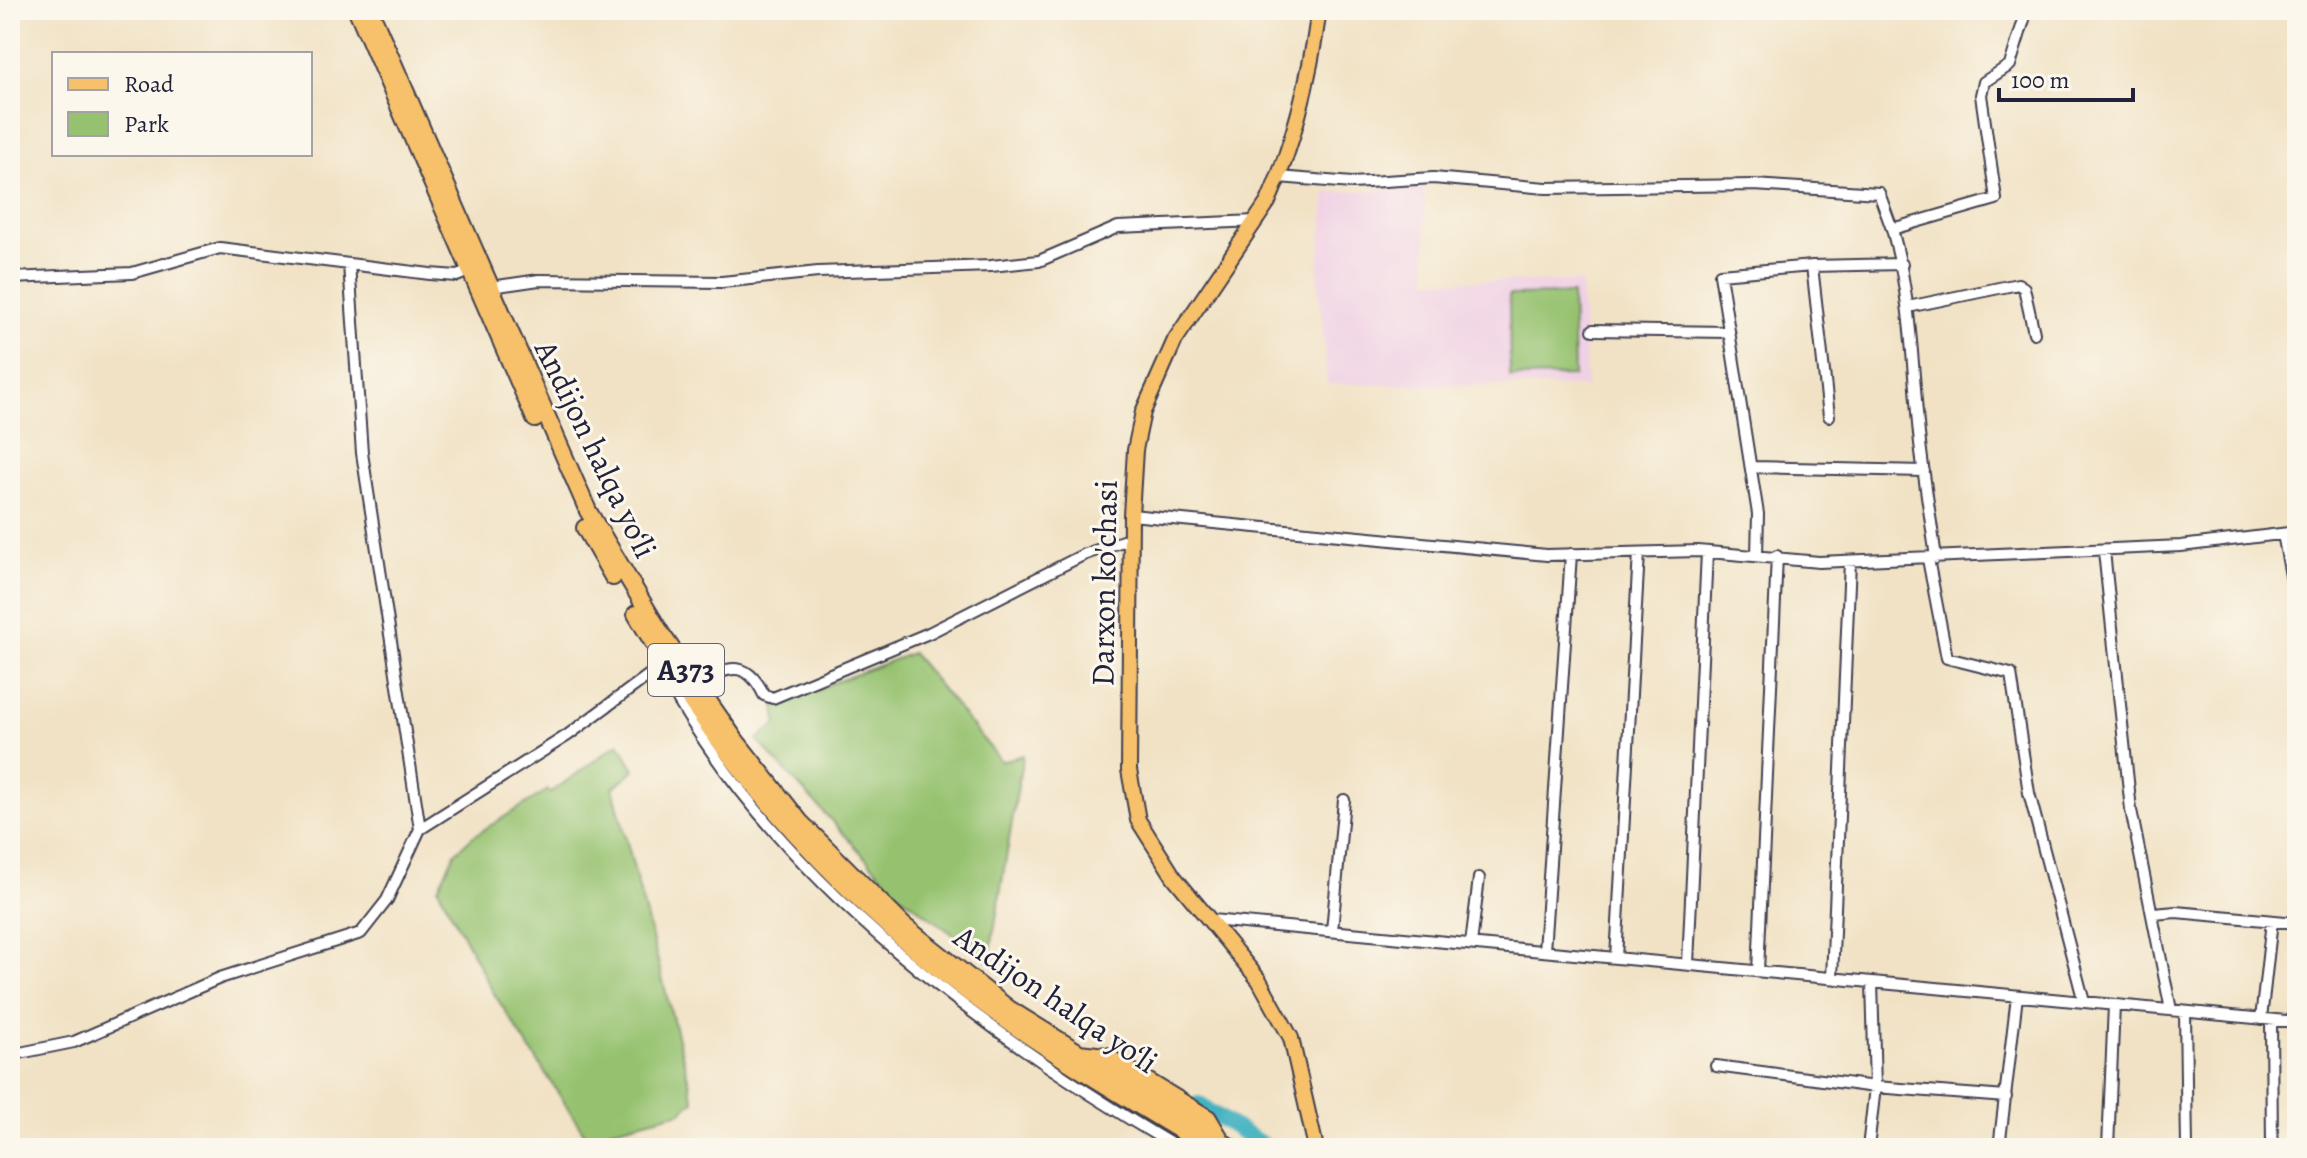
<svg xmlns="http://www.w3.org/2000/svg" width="2307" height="1158" font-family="Alegreya,serif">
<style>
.built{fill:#f0d0e4}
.green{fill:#96c270;stroke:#5c7256;stroke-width:2}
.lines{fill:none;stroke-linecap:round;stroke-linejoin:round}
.river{stroke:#45b2c1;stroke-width:16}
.minor-casing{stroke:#413f50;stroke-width:14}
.major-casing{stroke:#413f50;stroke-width:18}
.highway-casing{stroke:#413f50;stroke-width:20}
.minor{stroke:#fff;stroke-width:10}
.major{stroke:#f7c06b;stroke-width:14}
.highway{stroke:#f7c06b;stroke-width:16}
.labels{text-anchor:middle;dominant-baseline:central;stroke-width:6;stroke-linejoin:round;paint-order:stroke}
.shield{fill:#fbf7ec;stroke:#636270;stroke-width:2}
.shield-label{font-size:30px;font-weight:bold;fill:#22223b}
.street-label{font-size:32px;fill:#22223b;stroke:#fbf7ec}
</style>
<rect width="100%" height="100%" fill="#fbf7ec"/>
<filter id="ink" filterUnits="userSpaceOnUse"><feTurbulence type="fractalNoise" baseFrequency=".0125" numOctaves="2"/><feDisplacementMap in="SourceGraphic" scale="16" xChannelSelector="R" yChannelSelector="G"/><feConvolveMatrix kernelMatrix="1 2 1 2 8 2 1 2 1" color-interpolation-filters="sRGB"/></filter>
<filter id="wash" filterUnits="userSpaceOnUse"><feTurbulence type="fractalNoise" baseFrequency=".006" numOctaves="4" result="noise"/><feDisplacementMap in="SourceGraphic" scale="32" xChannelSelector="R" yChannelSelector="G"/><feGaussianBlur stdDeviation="1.8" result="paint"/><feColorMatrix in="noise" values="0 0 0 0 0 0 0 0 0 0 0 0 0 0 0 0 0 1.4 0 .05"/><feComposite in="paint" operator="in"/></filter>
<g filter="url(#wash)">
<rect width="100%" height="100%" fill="#f1e2c5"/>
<path class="built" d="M 1424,188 L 1427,280 L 1581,282 L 1587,387 L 1327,384 L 1318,276 L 1326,192 Z"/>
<path class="green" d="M 1572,294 L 1574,376 L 1510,377 L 1509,295 Z
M 912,653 L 1001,761 L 1023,755 L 989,961 L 899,894 L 757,740 L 777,724 L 775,705 Z
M 619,743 L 635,769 L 613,788 L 694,1101 L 681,1112 L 586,1136 L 493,992 L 438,888 L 455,853 L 472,837 L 548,790 L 550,793 Z"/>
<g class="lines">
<path class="river" d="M 1198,1104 L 1268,1148"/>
</g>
</g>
<g filter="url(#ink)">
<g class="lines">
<g class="minor-casing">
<path id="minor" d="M 1279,177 L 1352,183 L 1433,178 L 1546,188 L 1754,185 L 1879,193 L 1892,229
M 1812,266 L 1829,416
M 10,278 L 132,273 L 220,248 L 430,274 L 457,276 L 469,271
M 491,287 L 539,280 L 722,282 L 818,272 L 991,266 L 1039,261 L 1118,227 L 1256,221
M 1908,307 L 2018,284 L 2024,288 L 2034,333
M 1593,330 L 1729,332
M 1752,467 L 1924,471
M 1131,515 L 1547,555 L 1698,551 L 1819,562 L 2181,546 L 2297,532
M 2283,534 L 2297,607
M 2104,551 L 2131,810 L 2171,1010
M 1757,555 L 1758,514 L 1720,274 L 1812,266 L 1902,264
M 1936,558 C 1930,513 1922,468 1918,424 C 1912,358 1910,293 1892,229 L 1996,199 L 1981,95 L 1984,82 L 2010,65 L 2027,10
M 1928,559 L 1947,658 L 2011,674 L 2029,793 L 2084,1002
M 697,685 C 726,667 746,657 764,695 L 773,698 L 929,633 L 1083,555 L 1131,538
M 678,700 C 792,891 989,1037 1178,1148
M 420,829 L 568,735 L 664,664
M 2154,914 L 2176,912 L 2297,923
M 1212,920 L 2297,1022
M 1332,931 L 1344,800
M 1471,944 L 1479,878
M 1544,951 L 1571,554
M 1616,958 L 1639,553
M 1688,964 L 1707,552
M 1758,971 L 1777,556
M 1832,978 L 1850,561
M 2185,1012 L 2187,1148
M 2261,1019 L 2272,921
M 2271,1020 L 2272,1148
M 10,1055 L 74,1042 L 220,978 L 361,933 L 387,900 L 420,829 L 362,453 L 349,264
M 1716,1066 L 1875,1087 L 2006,1097
M 1868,1148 L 1875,1087 L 1872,982
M 1999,1148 L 2017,996
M 2108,1148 L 2114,1005"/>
</g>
<g class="major-casing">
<path id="major" d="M 1316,1148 L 1291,1038 L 1259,980 L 1174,877 L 1138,820 L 1129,770 L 1131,515 L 1135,450 L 1143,412 L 1175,340 L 1268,202 C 1295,141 1310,76 1319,10"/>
</g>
<g class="highway-casing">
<path id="highway" d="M 357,10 L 535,419
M 370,10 L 588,511 L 662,635 L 736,741 L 800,822 L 903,925 L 1009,1009 L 1232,1148
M 585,528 L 613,577
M 636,614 C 726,771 851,910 999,1015 C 1066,1063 1139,1105 1209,1148
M 1079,1053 L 1106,1056 L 1208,1118 L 1221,1140"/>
</g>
<use href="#minor" class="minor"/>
<use href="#major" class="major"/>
<use href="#highway" class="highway"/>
</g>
</g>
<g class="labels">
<rect class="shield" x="648" y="644" width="76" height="52" rx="6"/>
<g class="shield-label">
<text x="686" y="670">A373</text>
</g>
<g class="street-label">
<text transform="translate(596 449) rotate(64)">Andijon halqa yo‘li</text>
<text transform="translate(1104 583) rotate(-89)">Darxon ko'chasi</text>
<text transform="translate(1056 999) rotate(34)">Andijon halqa yo‘li</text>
</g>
</g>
<rect width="2307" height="1158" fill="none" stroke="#fbf7ec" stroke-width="40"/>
<rect x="52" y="52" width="260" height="104" fill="#fbf7ec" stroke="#a4a2a5" stroke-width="2"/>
<rect x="68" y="78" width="40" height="12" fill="#f7c06b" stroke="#a4a2a5" stroke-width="2"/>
<text x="124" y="92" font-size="24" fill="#22223b">Road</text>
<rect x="68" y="112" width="40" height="24" fill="#96c270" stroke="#a4a2a5" stroke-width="2"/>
<text x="124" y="132" font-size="24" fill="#22223b">Park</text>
<path d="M1999 88v12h134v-12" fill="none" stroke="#22223b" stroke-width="4"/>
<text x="2011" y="88" font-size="24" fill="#22223b" stroke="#fbf7ec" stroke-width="6" paint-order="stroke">100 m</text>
</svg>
